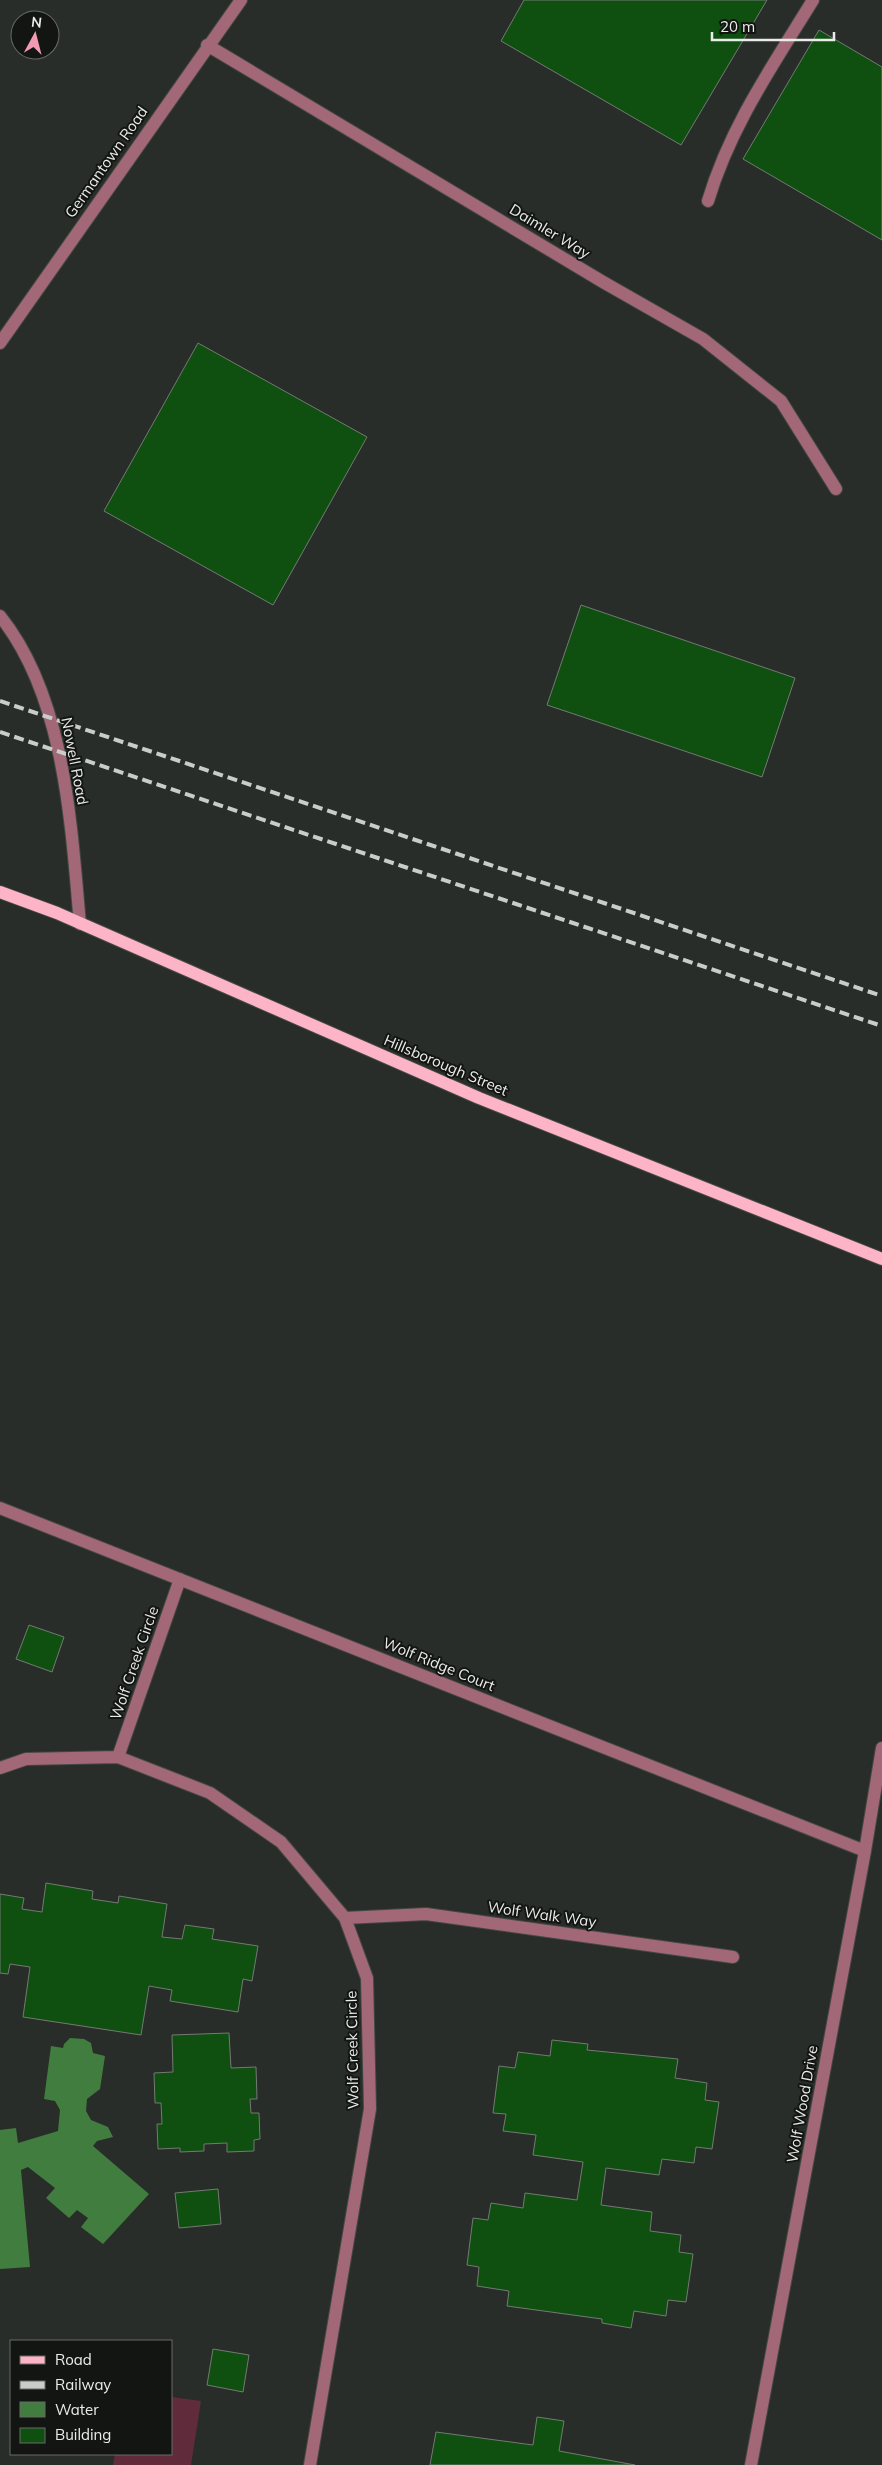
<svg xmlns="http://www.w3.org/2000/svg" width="882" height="2465" font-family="Mulish,sans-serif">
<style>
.green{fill:#602c3c}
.water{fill:#407d3e}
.building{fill:#0f5011;stroke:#747974}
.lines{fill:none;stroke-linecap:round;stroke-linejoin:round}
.minor-casing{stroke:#444844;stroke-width:14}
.major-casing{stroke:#444844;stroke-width:14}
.minor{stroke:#a36878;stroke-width:12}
.major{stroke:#fdb4c7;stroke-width:12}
.rail{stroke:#c9ccc9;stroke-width:4;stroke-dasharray:10 5;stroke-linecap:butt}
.labels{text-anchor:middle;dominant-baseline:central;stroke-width:4;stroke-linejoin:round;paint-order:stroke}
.street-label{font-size:15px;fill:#e9ece9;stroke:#131513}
</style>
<rect width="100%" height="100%" fill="#292d29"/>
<path class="green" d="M 171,2397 L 201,2401 L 191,2465 L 113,2465 L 115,2454 L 171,2454 Z"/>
<path class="water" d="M 70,2038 L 84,2039 L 91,2043 L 93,2053 L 105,2056 L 100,2089 L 87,2099 L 86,2111 L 91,2120 L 108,2127 L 113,2137 L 97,2141 L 93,2146 L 149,2194 L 103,2244 L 81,2227 L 88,2218 L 77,2210 L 69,2218 L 46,2198 L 55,2188 L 28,2167 L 21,2170 L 30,2267 L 0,2269 L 0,2130 L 16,2128 L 18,2143 L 58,2131 L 60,2110 L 55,2101 L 44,2099 L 51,2046 L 63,2048 L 64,2044 Z"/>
<path class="building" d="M 524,0 L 767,0 L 681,145 L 501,41 Z
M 819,30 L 882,67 L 882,240 L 743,159 Z
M 198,343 L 367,437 L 273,605 L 104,511 Z
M 581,605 L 795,678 L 762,777 L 547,705 Z
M 29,1625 L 64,1637 L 52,1672 L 16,1659 Z
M 46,1883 L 93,1891 L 92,1899 L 118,1903 L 119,1896 L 167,1904 L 162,1937 L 182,1939 L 185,1925 L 214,1929 L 212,1939 L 258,1946 L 252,1981 L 243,1979 L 238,2012 L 170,2001 L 172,1990 L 149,1986 L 141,2035 L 23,2017 L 30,1967 L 10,1964 L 8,1974 L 0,1973 L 0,1894 L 24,1898 L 22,1909 L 42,1912 Z
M 229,2033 L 231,2068 L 256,2067 L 257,2099 L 250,2099 L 251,2113 L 259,2113 L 260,2139 L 254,2140 L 254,2151 L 227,2152 L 227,2143 L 204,2144 L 204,2151 L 180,2152 L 180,2148 L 158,2149 L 157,2124 L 162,2124 L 161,2103 L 155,2103 L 154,2073 L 173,2072 L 172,2035 Z
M 552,2040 L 588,2044 L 587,2050 L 678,2059 L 675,2078 L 707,2083 L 705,2100 L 719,2102 L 712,2149 L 696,2147 L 694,2163 L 662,2159 L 659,2175 L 606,2168 L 601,2205 L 652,2212 L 650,2231 L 681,2235 L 679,2252 L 693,2254 L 686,2302 L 668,2300 L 666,2316 L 634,2311 L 631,2328 L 602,2323 L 602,2319 L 507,2306 L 509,2291 L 477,2286 L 479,2267 L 467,2265 L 473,2218 L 488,2220 L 491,2203 L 523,2208 L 525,2193 L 577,2200 L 583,2162 L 533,2155 L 536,2135 L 503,2131 L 506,2114 L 493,2113 L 499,2066 L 515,2068 L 518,2052 L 550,2056 Z
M 218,2189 L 221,2224 L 179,2228 L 175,2193 Z
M 213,2349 L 249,2355 L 243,2392 L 207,2385 Z
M 537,2417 L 564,2421 L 559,2451 L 635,2465 L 430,2465 L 436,2432 L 533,2445 Z"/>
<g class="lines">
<g class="minor-casing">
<path id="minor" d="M 207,45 L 603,282 L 703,339 L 781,401 L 836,489
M 708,201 C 730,127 773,65 813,0
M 0,343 L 241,0
M 0,616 C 65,697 71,824 80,924
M 0,1508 L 865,1851
M 118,1757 L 180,1579
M 0,1768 L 26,1759 L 118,1757 L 210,1793 L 281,1842 L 345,1918 L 367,1978 L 370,2109 L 310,2465
M 345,1918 L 426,1914 L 733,1957
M 751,2465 L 865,1851 L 882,1748"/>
</g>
<g class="major-casing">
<path id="major" d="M 0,892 L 57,913 L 479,1098 L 882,1259"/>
</g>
<use href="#minor" class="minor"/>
<use href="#major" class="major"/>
<path class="rail" d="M 0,701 L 882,996
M 0,732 L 882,1026"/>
</g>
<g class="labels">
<g class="street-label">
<text transform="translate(106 162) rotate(-55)">Germantown Road</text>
<text transform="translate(550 231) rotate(31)">Daimler Way</text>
<text transform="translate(75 761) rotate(79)">Nowell Road</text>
<text transform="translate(446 1065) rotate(23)">Hillsborough Street</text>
<text transform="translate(134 1663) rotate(-71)">Wolf Creek Circle</text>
<text transform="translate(439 1664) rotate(22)">Wolf Ridge Court</text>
<text transform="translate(542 1914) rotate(8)">Wolf Walk Way</text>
<text transform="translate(352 2050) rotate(-91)">Wolf Creek Circle</text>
<text transform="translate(802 2104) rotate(-80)">Wolf Wood Drive</text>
</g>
</g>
<rect x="10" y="2340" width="162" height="115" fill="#131513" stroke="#696b69"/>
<rect x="20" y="2356" width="25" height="8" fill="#fdb4c7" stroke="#696b69"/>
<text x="55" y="2365" font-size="15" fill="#e9ece9">Road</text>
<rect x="20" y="2381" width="25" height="8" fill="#c9ccc9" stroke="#696b69"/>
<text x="55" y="2390" font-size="15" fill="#e9ece9">Railway</text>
<rect x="20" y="2402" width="25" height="15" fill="#407d3e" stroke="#696b69"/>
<text x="55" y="2415" font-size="15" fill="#e9ece9">Water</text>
<rect x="20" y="2428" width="25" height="15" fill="#0f5011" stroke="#696b69"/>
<text x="55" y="2440" font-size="15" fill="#e9ece9">Building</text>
<g transform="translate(35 35) rotate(7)"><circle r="24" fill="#131513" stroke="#696b69"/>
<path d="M0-4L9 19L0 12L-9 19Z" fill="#f19ab2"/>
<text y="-8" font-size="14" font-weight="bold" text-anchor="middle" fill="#e9ece9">N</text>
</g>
<path d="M712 32v8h122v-8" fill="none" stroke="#e9ece9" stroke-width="2.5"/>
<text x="720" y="32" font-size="15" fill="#e9ece9" stroke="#131513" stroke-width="4" paint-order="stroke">20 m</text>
</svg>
